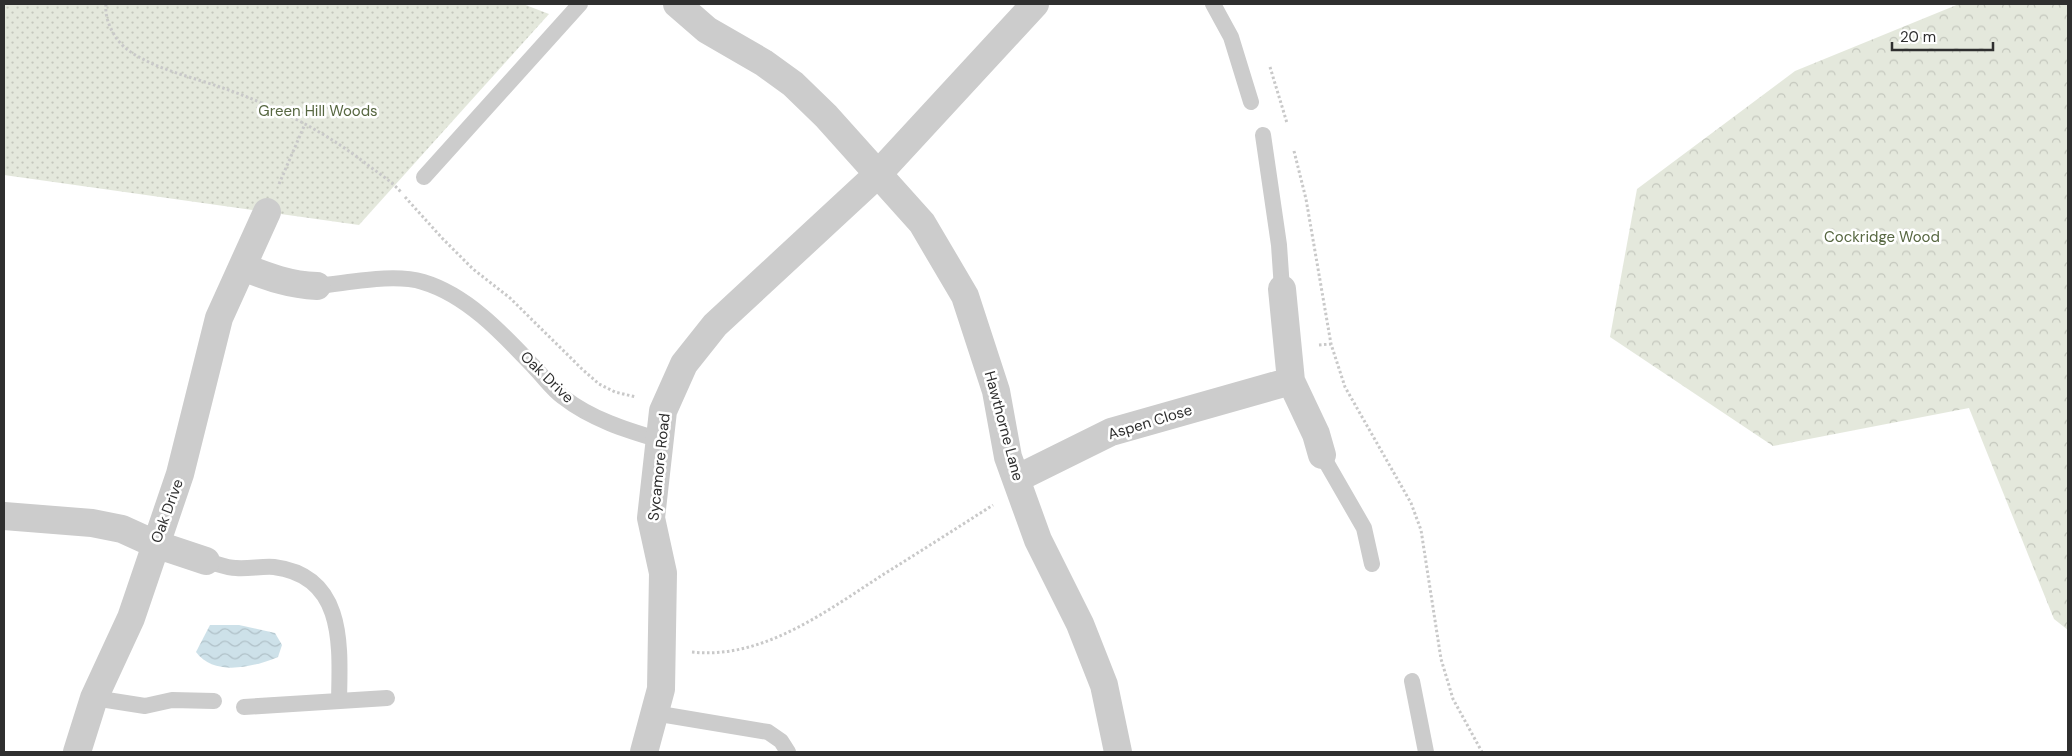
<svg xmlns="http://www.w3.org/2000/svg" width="2072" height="756" font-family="'DM Sans',sans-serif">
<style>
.forest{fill:url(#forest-crowns)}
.park{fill:url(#park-dots)}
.water{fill:url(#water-waves)}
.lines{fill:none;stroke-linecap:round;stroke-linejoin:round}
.path{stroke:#c9c9c9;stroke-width:3;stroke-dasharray:2.5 2.5;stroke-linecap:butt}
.service{stroke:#ccc;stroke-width:16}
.minor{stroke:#ccc;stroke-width:28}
.labels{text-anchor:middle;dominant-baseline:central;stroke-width:5;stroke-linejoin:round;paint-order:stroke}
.park-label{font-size:15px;fill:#576741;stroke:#fff}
.street-label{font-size:15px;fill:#2f2f2f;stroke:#fff}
</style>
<defs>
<pattern id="forest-crowns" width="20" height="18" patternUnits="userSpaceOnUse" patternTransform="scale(1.25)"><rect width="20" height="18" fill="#e4e8dc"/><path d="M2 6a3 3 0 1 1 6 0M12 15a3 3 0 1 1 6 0" fill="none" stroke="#c4c7bd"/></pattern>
<pattern id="park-dots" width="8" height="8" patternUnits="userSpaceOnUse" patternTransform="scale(1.25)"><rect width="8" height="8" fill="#e4e8dc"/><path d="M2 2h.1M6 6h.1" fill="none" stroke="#c4c7bd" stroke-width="1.8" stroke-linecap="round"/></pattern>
<pattern id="water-waves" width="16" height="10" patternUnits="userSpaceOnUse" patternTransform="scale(1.25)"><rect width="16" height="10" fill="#cde1e9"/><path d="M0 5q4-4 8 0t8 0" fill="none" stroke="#b0c1c8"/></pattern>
</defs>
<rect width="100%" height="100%" fill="#fff"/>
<path class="forest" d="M 1959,4 L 2068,4 L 2068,630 L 2054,619 L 1969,408 L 1773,446 L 1610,337 L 1637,189 L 1795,71 Z"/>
<path class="park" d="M 4,4 L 523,4 L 549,14 L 359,225 L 4,175 Z"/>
<path class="water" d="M 210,625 L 239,625 L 275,633 L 282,645 L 278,657 C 254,667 214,677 196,652 Z"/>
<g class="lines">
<path class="path" d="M 106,4 C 104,20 115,41 128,50 C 154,69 192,77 223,88 C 275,106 326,132 369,166 C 380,174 392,182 401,192
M 1270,67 L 1287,123
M 1294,151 L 1306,199 L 1331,344 L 1345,387 L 1411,503 L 1421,530 L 1441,659 L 1453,699 L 1482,752
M 279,184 L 305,124
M 405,197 L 442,238 L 473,269 L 510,298 L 582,369 L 599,384 L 615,392 L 636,397
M 1319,345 L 1331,344
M 692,652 C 763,660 828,610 884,574 C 921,551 957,528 993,505"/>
<path class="service" d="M 1213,4 L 1231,37 L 1251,102
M 1263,135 L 1279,245 L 1282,289
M 424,177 L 580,4
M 317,286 C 349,283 393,273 423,282 C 467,295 503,334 534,367 C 543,376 552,389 563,397 C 591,419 626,430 660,440
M 1322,455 L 1364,528 L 1372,564
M 206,561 C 216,563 226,568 236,568 C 249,569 262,566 274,567 C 346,576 340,647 339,701
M 1412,681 L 1426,752
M 94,698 L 145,706 L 172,700 L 214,701
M 244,707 L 387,698
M 654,713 L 768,732 L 781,741 L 788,752"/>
<path class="minor" d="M 677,4 L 707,30 L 764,63 L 793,84 L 826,116 L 922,223 L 965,296 L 996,391 L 1008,457 L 1038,540 L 1080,624 L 1104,685 L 1118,752
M 243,267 C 268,277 290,285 317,286
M 1282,289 L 1291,381 L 1316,434 L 1322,455
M 1016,479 L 1111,432 L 1291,381
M 4,516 L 92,523 L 122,529 L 155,544 L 206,561
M 77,752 L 94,698 L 131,618 L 180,474 L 219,318 L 267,212
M 644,752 L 661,689 L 663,573 L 651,518 L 663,411 L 684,364 L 715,325 L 878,174 L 1035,4"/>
</g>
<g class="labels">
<g class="park-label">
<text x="318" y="111">Green Hill Woods</text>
<text x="1882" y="237">Cockridge Wood</text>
</g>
<g class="street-label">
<text transform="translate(547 377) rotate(44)">Oak Drive</text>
<text transform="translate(1150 422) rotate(-17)">Aspen Close</text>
<text transform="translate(1004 426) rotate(75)">Hawthorne Lane</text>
<text transform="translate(659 467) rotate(-84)">Sycamore Road</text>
<text transform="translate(167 511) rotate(-70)">Oak Drive</text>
</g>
</g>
<rect width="2072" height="756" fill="none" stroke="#2f2f2f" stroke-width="10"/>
<path d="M1892 42v8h101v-8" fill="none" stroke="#2f2f2f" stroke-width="2.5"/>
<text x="1900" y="42" font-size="15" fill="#2f2f2f" stroke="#ffffff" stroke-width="4" paint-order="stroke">20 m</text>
</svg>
